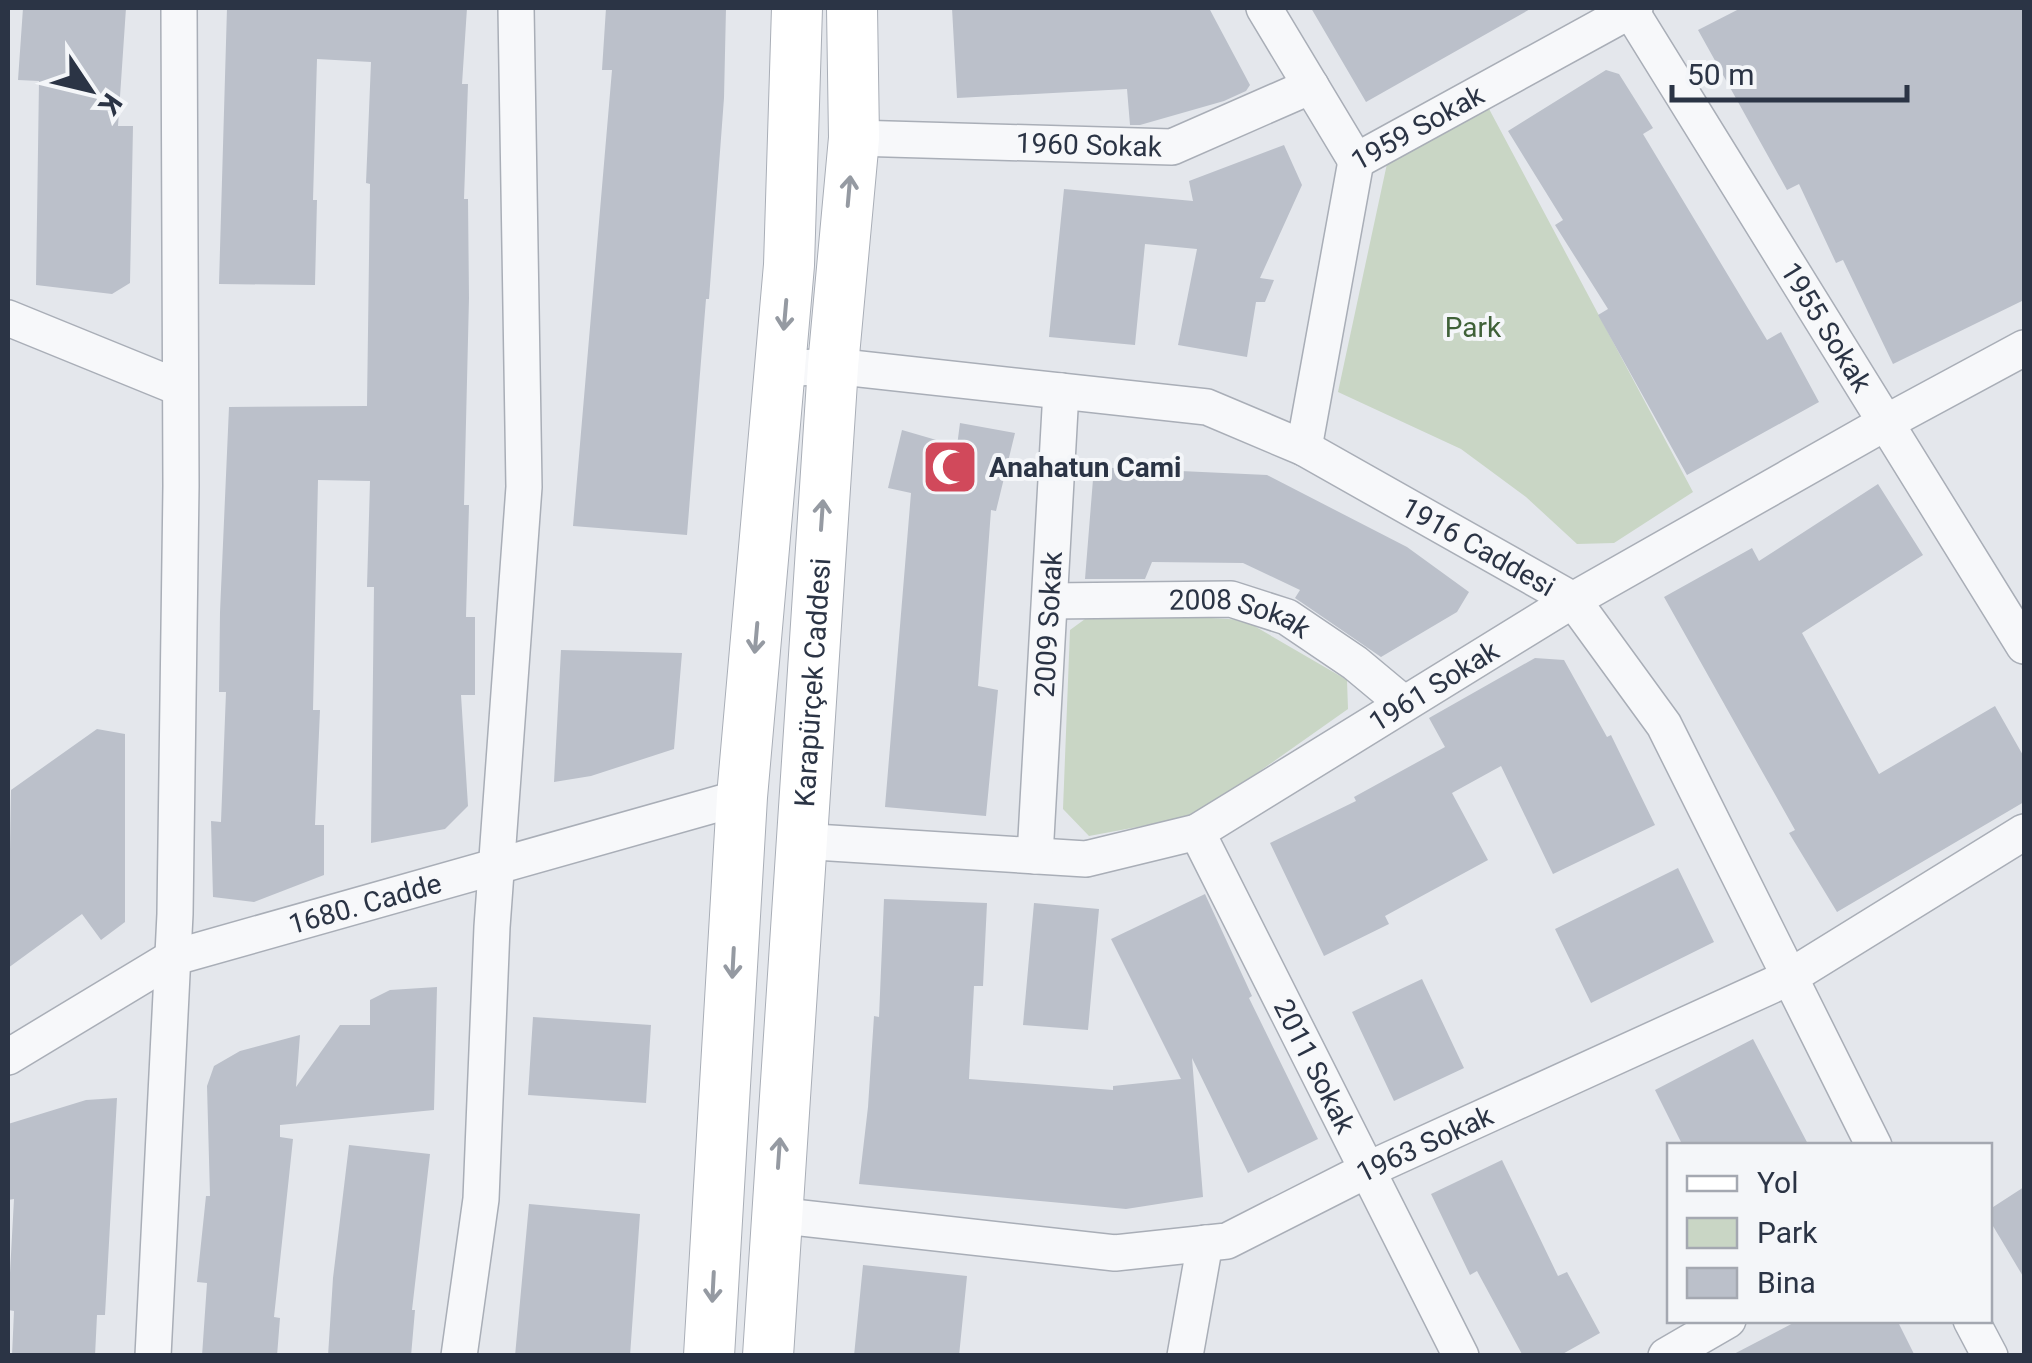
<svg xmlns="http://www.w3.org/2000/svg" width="2032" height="1363" font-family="Roboto,sans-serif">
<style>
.green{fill:#c9d6c5}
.building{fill:#bbc0ca}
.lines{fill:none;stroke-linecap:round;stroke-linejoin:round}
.minor-casing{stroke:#a9aeb7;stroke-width:38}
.secondary-casing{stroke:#a9aeb7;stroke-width:52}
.minor{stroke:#f7f8fa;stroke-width:35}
.secondary{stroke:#fff;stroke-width:50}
.oneway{stroke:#959aa2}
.labels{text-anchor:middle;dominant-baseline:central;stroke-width:8;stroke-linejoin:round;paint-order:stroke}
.street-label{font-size:28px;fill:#2b3445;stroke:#f4f6f9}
.park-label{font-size:28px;fill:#3f6138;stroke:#f4f6f9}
.poi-label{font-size:28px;font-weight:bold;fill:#2b3445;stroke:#f4f6f9;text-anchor:start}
</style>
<rect width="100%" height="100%" fill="#e4e7ec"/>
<path class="green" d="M 1488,107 L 1693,492 L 1614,543 L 1577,544 L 1526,497 L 1461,449 L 1338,392 L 1388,159 Z
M 1096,611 L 1244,620 L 1347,680 L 1348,709 L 1196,816 L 1089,836 L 1063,809 L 1070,630 Z"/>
<path class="building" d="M 23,8 L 126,8 L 118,126 L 133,126 L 130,283 L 112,294 L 36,285 L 39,81 L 18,80 Z
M 227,8 L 467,8 L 462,84 L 468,84 L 464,199 L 468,199 L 469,298 L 464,505 L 469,505 L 466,617 L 475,617 L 475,695 L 461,695 L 468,806 L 445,829 L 371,843 L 374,587 L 367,587 L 370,481 L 318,480 L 313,710 L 320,710 L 315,825 L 324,825 L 324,875 L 254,902 L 213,897 L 211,821 L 221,822 L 226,692 L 219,692 L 220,612 L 229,407 L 367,406 L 370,184 L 366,183 L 371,62 L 317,59 L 313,200 L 317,200 L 315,285 L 219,284 Z
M 606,8 L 726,8 L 724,98 L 709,299 L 706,299 L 687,535 L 573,526 L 612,70 L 602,70 Z
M 952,8 L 1209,8 L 1250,85 L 1246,91 L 1224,101 L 1140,125 L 1130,125 L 1127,89 L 957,98 Z
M 1311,8 L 1532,8 L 1366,102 Z
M 1741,8 L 2024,8 L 2024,300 L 1893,364 L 1843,260 L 1836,263 L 1799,184 L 1787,190 L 1698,30 Z
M 1606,70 L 1619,74 L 1653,128 L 1643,134 L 1767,340 L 1781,332 L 1819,402 L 1687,475 L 1598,315 L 1608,309 L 1555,225 L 1563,220 L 1508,131 Z
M 1284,145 L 1302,185 L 1260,278 L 1274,280 L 1265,302 L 1256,302 L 1247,357 L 1178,345 L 1197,249 L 1145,244 L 1135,345 L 1049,337 L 1064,189 L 1193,201 L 1189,181 Z
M 960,423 L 1015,433 L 996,511 L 991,510 L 978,686 L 998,690 L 986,816 L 885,807 L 911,493 L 888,488 L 902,430 L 957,446 Z
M 1094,467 L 1267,475 L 1407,547 L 1469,592 L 1457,612 L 1381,657 L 1295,598 L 1300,590 L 1243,563 L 1152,562 L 1145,579 L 1085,579 Z
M 1878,484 L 1923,555 L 1802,633 L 1879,774 L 1995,706 L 2024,757 L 2024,802 L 1837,912 L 1789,833 L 1795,830 L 1664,597 L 1752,548 L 1759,561 Z
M 561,650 L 682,653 L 674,749 L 591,776 L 554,782 Z
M 1535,658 L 1564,660 L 1607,737 L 1611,735 L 1655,825 L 1553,874 L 1501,766 L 1452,793 L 1488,860 L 1385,916 L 1389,924 L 1324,956 L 1270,843 L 1356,801 L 1354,797 L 1445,747 L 1429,718 Z
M 97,729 L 125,734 L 125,922 L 101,940 L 82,914 L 8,968 L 11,790 Z
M 1678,868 L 1714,942 L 1591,1003 L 1555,929 Z
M 1205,894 L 1252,996 L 1249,998 L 1318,1139 L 1248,1173 L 1192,1058 L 1203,1197 L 1126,1209 L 859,1184 L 868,1107 L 874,1016 L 879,1017 L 884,899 L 987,903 L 983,986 L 974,986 L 969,1079 L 1113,1090 L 1113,1086 L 1181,1079 L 1111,939 Z
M 1034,903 L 1099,909 L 1088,1030 L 1023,1025 Z
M 1422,979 L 1464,1068 L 1394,1101 L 1352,1012 Z
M 437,987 L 434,1110 L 280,1125 L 280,1137 L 293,1139 L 274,1317 L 280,1318 L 277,1356 L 202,1356 L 207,1283 L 197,1282 L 206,1196 L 210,1196 L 207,1086 L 214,1066 L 240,1051 L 300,1035 L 296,1087 L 340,1025 L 370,1025 L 370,1000 L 390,990 Z
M 533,1017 L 651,1025 L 646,1103 L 528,1095 Z
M 1753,1039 L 1809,1146 L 1683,1146 L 1655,1090 Z
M 117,1098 L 105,1315 L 97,1315 L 95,1356 L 12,1356 L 14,1311 L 8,1310 L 14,1199 L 8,1200 L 8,1124 L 86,1100 Z
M 349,1145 L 430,1154 L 412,1310 L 415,1310 L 411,1356 L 328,1356 L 333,1278 Z
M 1502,1160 L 1558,1276 L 1567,1272 L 1600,1333 L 1559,1356 L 1523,1356 L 1477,1271 L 1470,1275 L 1431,1194 Z
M 2024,1187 L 2024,1278 L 1990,1221 L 1990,1209 Z
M 529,1204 L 640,1214 L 630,1356 L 515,1356 Z
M 863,1265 L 967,1276 L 959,1356 L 854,1356 Z
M 1799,1320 L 1897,1320 L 1915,1356 L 1730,1356 Z"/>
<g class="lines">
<g class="minor-casing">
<g id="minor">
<path d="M 1264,8 L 1356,161"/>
<path id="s1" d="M 1629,8 L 2024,646"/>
<path id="s2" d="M 854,138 L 1172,147 L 1311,86"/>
<path id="s3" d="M 1356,161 L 1635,8"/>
<path d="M 8,318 L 180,388"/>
<path id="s4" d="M 780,369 L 833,366 L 1207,407 L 1304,448 L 1573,600 L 1664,725 L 1874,1146"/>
<path d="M 1304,448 L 1356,161"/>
<path id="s5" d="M 1050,601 L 1231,599 L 1287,617 L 1355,663 L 1403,703"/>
<path id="s6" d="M 1197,832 L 1461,1356"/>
<path id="s7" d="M 799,841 L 1086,859 L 1197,832 L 1573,600 L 1885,423 L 2024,348"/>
<path id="s8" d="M 1035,856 L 1061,391"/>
<path id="s9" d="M 8,1057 L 172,958 L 742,797"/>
<path id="s10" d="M 775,1215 L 1115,1253 L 1227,1241 L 1367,1170 L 1788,978 L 2024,832"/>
<path d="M 1971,1320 L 1990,1356"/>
<path d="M 153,1356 L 175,914 L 181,486 L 179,8"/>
<path d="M 459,1356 L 481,1199 L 492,927 L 524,487 L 516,8"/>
<path d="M 1185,1356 L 1205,1243"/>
<path d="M 1666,1356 L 1728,1320"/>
</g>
</g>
<g class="secondary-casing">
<g id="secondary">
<path d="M 709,1356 L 742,797 L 789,265 L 797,8"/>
<path id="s11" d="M 768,1356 L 833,366 L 854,138 L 852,8"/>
</g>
</g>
<use href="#minor" class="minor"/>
<use href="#secondary" class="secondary"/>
</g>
<defs><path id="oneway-shaft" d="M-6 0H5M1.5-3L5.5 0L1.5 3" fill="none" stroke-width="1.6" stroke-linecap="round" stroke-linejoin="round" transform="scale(2.5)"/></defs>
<g class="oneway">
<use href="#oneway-shaft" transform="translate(849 191) rotate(-85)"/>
<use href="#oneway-shaft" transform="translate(785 315) rotate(95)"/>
<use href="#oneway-shaft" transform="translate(822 515) rotate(-86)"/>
<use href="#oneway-shaft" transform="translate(756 638) rotate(95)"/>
<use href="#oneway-shaft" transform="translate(733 963) rotate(93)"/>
<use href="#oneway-shaft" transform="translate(779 1153) rotate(-86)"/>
<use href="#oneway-shaft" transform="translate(713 1287) rotate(93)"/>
</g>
<defs>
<g id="mosque-square" transform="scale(2.875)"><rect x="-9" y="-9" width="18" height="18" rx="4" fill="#d1495b" stroke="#f4f6f9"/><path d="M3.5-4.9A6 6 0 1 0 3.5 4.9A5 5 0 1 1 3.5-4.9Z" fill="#fff"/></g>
</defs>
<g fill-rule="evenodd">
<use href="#mosque-square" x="950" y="467"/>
</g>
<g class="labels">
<g class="street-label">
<text stroke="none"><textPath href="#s3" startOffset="70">1959 Sokak</textPath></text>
<text stroke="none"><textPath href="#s2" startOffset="235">1960 Sokak</textPath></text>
<text stroke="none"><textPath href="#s1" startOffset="375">1955 Sokak</textPath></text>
<text stroke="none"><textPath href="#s4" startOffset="735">1916 Caddesi</textPath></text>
<text stroke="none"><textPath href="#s5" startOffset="192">2008 Sokak</textPath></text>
<text stroke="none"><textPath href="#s8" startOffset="232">2009 Sokak</textPath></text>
<text stroke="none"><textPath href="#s11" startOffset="675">Karapürçek Caddesi</textPath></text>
<text stroke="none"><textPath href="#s7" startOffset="680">1961 Sokak</textPath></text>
<text stroke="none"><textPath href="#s9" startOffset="392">1680. Cadde</textPath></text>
<text stroke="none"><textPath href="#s6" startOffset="262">2011 Sokak</textPath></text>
<text stroke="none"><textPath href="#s10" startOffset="675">1963 Sokak</textPath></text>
</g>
<g class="park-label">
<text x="1473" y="327">Park</text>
</g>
<g class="poi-label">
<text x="989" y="467">Anahatun Cami</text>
</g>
</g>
<rect width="2032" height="1363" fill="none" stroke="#2b3445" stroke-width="20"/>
<rect x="1667" y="1143" width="325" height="180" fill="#f4f6f9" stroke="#a4a8b1" stroke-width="2.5"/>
<rect x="1687" y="1176" width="50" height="15" fill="#ffffff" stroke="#a4a8b1" stroke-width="2.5"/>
<text x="1757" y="1193" font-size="30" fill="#2b3445">Yol</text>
<rect x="1687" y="1218" width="50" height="30" fill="#c9d6c5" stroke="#a4a8b1" stroke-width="2.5"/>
<text x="1757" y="1243" font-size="30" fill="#2b3445">Park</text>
<rect x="1687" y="1268" width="50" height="30" fill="#bbc0ca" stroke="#a4a8b1" stroke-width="2.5"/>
<text x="1757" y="1293" font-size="30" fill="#2b3445">Bina</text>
<g transform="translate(90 90) rotate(125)" stroke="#f4f6f9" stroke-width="8" paint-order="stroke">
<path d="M0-8L18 38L0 25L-18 38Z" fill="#2b3445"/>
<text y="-15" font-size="28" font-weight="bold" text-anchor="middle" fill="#2b3445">K</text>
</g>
<path d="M1672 85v15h235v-15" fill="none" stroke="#2b3445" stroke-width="5"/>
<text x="1687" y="85" font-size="30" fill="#2b3445" stroke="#f4f6f9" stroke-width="8" paint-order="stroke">50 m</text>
</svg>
